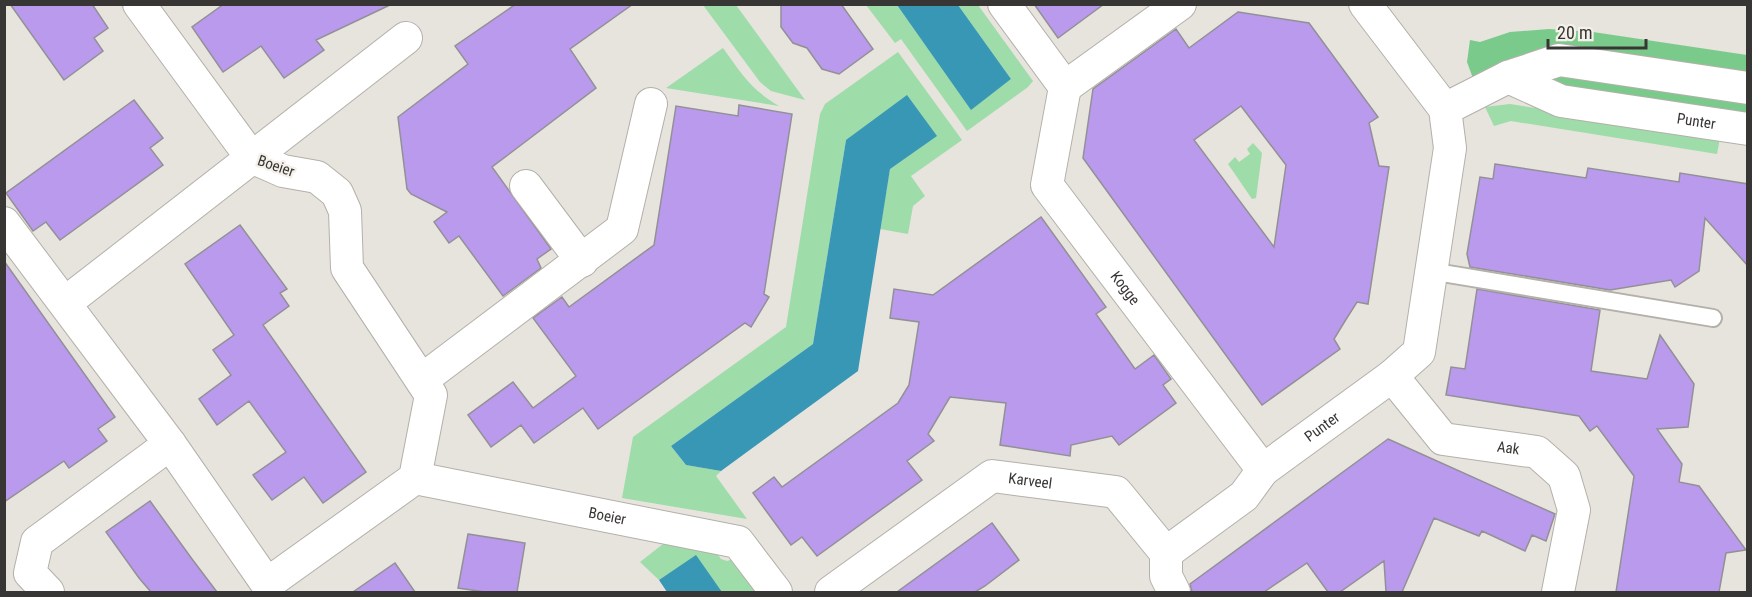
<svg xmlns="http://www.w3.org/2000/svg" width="1752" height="597" font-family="'Roboto Condensed',sans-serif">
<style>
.green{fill:#9edca9}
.forest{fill:#7acb8b}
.water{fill:#3897b5}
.building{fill:#ba9aed;stroke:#929097;stroke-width:1.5;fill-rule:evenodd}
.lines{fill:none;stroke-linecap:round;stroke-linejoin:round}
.service-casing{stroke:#b4b0aa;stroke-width:20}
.minor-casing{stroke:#b4b0aa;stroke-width:34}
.service{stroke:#fff;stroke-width:16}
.minor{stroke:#fff;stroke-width:32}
.labels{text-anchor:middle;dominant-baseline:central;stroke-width:4.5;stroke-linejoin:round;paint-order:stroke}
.street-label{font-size:15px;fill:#383634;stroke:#f4f0ea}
</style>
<rect width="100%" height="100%" fill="#e7e3dd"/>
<path class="green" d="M 703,5 L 736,5 L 805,100 L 771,91 L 760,82 Z
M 866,5 L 897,5 L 971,109 L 1011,79 L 958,5 L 978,5 L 1033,81 L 1028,87 L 967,131 L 901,39 L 895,43 Z
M 723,48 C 741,73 751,90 779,106 L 666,88 Z
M 898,52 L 962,140 L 911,176 L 925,196 L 913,206 L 908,234 L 880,229 L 890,169 L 846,140 L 813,344 L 671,446 L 686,465 L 721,471 L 716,476 L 747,519 L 622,498 L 633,437 L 786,327 L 820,114 L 825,104 Z
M 1510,104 L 1720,138 L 1717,154 L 1511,121 L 1494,126 L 1485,107 Z
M 1253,143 L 1262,153 L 1256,198 L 1252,199 L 1228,164 L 1235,157 L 1239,162 L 1250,154 L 1247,149 Z
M 663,544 L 716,552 L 721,559 L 727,561 L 733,559 L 757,592 L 722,592 L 696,556 L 659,580 L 640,562 Z"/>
<path class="forest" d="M 1549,29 L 1593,32 L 1747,55 L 1748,76 L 1573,51 L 1474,81 L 1467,62 L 1470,40 L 1480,42 L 1510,32 Z
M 1549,73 L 1747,97 L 1747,121 L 1552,90 Z"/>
<path class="water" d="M 897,5 L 958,5 L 1011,79 L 971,110 Z
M 907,95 L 937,136 L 890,169 L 858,371 L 721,471 L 686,465 L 671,446 L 813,344 L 846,140 Z
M 696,555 L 722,592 L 667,592 L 659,580 Z"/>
<path class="building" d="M 10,4 L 92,4 L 108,28 L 94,38 L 103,51 L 64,80 Z
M 224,4 L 392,4 L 316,40 L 324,50 L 284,78 L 261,46 L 223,72 L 192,27 Z
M 516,4 L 633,4 L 570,49 L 596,88 L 492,167 L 551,249 L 537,259 L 541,268 L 503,296 L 459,236 L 449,243 L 434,222 L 447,212 L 411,194 L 407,189 L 398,117 L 468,64 L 455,46 Z
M 781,4 L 841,4 L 873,49 L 839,74 L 822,69 L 807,48 L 793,43 L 781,27 Z
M 1034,4 L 1104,4 L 1058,38 Z
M 1238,12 L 1309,23 L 1378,117 L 1369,123 L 1379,166 L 1389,167 L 1368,304 L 1357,302 L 1345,321 L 1334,339 L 1340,349 L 1262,405 L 1083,158 L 1093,89 L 1176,29 L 1189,48 ZM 1241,106 L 1286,165 L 1274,247 L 1194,140 Z
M 134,100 L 163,138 L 150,148 L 163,165 L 60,240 L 46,222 L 33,231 L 6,193 Z
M 739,105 L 792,114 L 764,294 L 769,297 L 751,327 L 745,323 L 598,429 L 583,408 L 534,443 L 521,425 L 491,447 L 468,415 L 513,382 L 533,408 L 576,376 L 533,318 L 562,297 L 569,307 L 654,245 L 676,106 L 738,116 Z
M 1495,164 L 1586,178 L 1588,168 L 1679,182 L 1680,173 L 1748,184 L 1748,266 L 1705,218 L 1699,271 L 1675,287 L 1671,280 L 1610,290 L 1470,267 L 1467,254 L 1480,177 L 1493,179 Z
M 1041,217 L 1106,307 L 1096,314 L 1135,369 L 1154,355 L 1171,379 L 1163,385 L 1176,403 L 1119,445 L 1112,436 L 1071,445 L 1070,456 L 1000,445 L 1006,403 L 950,397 L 928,434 L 934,441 L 907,461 L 922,480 L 817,556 L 802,537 L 791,545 L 753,493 L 774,477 L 782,487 L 898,403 L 909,385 L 919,322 L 890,318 L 894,289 L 933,295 Z
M 240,225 L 287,289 L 280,293 L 289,306 L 263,325 L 366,472 L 323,503 L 304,477 L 272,500 L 253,475 L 286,452 L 267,426 L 249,401 L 217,425 L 199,399 L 231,375 L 213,350 L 234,335 L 185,264 Z
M 4,261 L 115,417 L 98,429 L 107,441 L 69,468 L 64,461 L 4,502 Z
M 1477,289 L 1600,310 L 1591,371 L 1647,379 L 1660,335 L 1694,384 L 1688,427 L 1657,429 L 1682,464 L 1679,482 L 1699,486 L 1746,550 L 1726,553 L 1719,592 L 1616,592 L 1634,476 L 1597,426 L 1590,431 L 1579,416 L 1446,395 L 1451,367 L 1465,369 Z
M 1388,439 L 1555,514 L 1546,541 L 1532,535 L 1525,551 L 1482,531 L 1479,536 L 1434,518 L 1402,592 L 1386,592 L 1384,561 L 1340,592 L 1328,592 L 1307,563 L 1264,592 L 1192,592 L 1190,584 Z
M 150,501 L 192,559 L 217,592 L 151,592 L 139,578 L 106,532 Z
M 992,523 L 1019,560 L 985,586 L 975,592 L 897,592 Z
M 468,534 L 525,543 L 517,592 L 485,592 L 458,588 Z
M 395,563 L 415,592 L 353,592 Z"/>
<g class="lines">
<g class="service-casing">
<path id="service" d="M 1430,271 L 1713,318"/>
</g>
<g class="minor-casing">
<g id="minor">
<path id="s1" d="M 1004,4 L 1065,87 L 1047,185 L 1263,470"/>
<path id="s2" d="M 1508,77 L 1561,101 L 1748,129"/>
<path d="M 1065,87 L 1180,4"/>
<path d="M 1445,109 L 1508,77 L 1559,60 L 1748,88"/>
<path d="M 526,186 L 582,261"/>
<path d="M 4,223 L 170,444 L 267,584 L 415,478 L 431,395 L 347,268 L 345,211 L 337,193 L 317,177 L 283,171 L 251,157 L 139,4"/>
<path d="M 65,303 L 406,38"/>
<path id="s3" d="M 1392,376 L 1443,439 L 1537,452 L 1564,476 L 1574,510 L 1558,592"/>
<path d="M 423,379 L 622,229 L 651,104"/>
<path id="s4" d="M 415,478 L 738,542 L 776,592"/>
<path id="s5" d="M 1166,553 L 1244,496 L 1263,470 L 1392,376 L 1419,352 L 1450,148 L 1445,109 L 1365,4"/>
<path d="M 1166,553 L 1166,576 L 1174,592"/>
<path d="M 48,592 L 30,573 L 37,542 L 170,444"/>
<path id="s6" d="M 831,592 L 992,476 L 1116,492 L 1166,553"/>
</g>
</g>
<use href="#service" class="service"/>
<use href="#minor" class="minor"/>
</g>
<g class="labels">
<g class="street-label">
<text stroke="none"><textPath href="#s2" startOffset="195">Punter</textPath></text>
<text transform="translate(276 166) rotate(19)">Boeier</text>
<text stroke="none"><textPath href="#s1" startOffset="332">Kogge</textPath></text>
<text stroke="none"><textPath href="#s5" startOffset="202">Punter</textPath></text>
<text stroke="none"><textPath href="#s3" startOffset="147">Aak</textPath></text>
<text stroke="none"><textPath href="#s6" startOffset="237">Karveel</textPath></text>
<text stroke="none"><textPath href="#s4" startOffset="196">Boeier</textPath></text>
</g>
</g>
<rect width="1752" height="597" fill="none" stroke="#383634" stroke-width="12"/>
<path d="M1548 39v9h98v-9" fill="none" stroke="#383634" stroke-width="3"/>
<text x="1557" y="39" font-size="18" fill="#383634" stroke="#f4f0ea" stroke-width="4.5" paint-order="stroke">20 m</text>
</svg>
